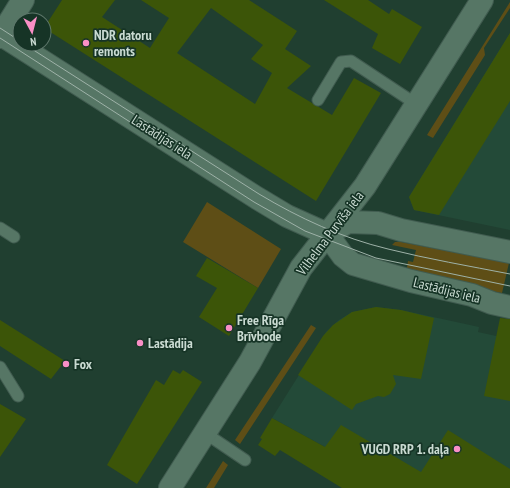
<svg xmlns="http://www.w3.org/2000/svg" width="510" height="488" font-family="'PT Sans Narrow',sans-serif">
<style>
.built{fill:#234a38}
.green{fill:#5e4e16}
.building{fill:#3c5508;fill-rule:evenodd}
.lines{fill:none;stroke-linecap:round;stroke-linejoin:round}
.service-casing{stroke:#415c50;stroke-width:13}
.tertiary-casing{stroke:#415c50;stroke-width:24}
.service{stroke:#567665;stroke-width:11}
.tertiary{stroke:#567665;stroke-width:22}
.tram{stroke:#9eb2a8;stroke-width:1}
.poi-dot{fill:#fa8fc6;stroke:#163426;stroke-width:1.5}
.labels{text-anchor:middle;dominant-baseline:central;stroke-width:3.5;stroke-linejoin:round;paint-order:stroke}
.poi-label{font-size:14px;font-weight:bold;fill:#cadbd2;stroke:#163426;text-anchor:start}
.street-label{font-size:14px;fill:#cadbd2;stroke:#163426}
</style>
<rect width="100%" height="100%" fill="#203f30"/>
<path class="built" d="M 510,33 L 510,230 L 414,210 L 409,197 Z
M 376,307 L 401,310 L 479,327 L 478,332 L 510,339 L 510,488 L 389,488 L 325,447 L 272,418 L 326,332 L 339,320 L 352,312 Z"/>
<path class="green" d="M 510,2 L 510,8 L 484,48 L 485,55 L 433,138 L 427,135 Z
M 207,202 L 281,249 L 258,288 L 183,242 Z
M 395,242 L 401,242 L 509,263 L 502,293 L 406,274 L 408,261 L 413,262 L 416,250 L 392,245 Z
M 311,325 L 316,328 L 240,444 L 235,440 Z
M 223,461 L 228,465 L 214,488 L 206,488 Z"/>
<path class="building" d="M 62,0 L 115,0 L 102,17 L 150,48 L 169,18 L 141,0 L 249,0 L 297,31 L 285,49 L 311,66 L 287,88 L 332,115 L 354,78 L 381,93 L 316,201 L 44,28 ZM 211,8 L 263,45 L 251,59 L 272,73 L 255,104 L 177,53 Z
M 324,0 L 368,0 L 389,14 L 392,9 L 422,27 L 400,64 L 372,48 L 378,34 Z
M 510,33 L 510,101 L 439,215 L 414,210 L 409,197 Z
M 207,258 L 258,288 L 229,336 L 199,317 L 217,288 L 196,276 Z
M 376,307 L 401,310 L 434,318 L 421,379 L 393,375 L 396,384 L 390,394 L 384,397 L 378,396 L 356,404 L 352,410 L 298,375 L 323,336 L 333,325 L 352,312 Z
M 500,318 L 510,319 L 510,401 L 484,396 Z
M 0,320 L 65,361 L 51,379 L 0,346 Z
M 173,370 L 180,374 L 183,370 L 202,382 L 137,484 L 107,465 L 156,380 L 164,385 Z
M 0,404 L 26,419 L 0,457 Z
M 272,418 L 325,447 L 341,425 L 421,472 L 448,430 L 510,469 L 510,488 L 342,488 L 280,450 L 275,456 L 258,445 L 262,439 L 260,438 Z"/>
<g class="lines">
<g class="service-casing">
<path id="service" d="M 318,100 L 341,62 L 351,61 L 416,104
M 0,228 L 14,237
M 0,367 L 18,396
M 205,433 L 245,460"/>
</g>
<g class="tertiary-casing">
<path id="tertiary" d="M 0,34 L 257,198 L 287,216 L 327,234 L 343,256 L 353,264 L 411,281 L 472,295 L 492,303 L 510,307
M 0,37 L 23,0
M 329,233 L 348,222 L 378,223 L 401,230 L 510,252
M 170,488 L 250,362 L 301,268 L 365,186 L 482,0"/>
</g>
<use href="#service" class="service"/>
<use href="#tertiary" class="tertiary"/>
<path class="tram" d="M 0,28 L 20,41
M 0,38 L 254,202 L 305,231 L 376,258 L 510,286
M 24,44 L 259,194 C 299,218 342,238 388,249 C 428,259 469,266 510,274"/>
</g>
<g class="poi-dot">
<circle cx="86" cy="43" r="4"/>
<circle cx="229" cy="328" r="4"/>
<circle cx="140" cy="343" r="4"/>
<circle cx="66" cy="364" r="4"/>
<circle cx="457" cy="449" r="4"/>
</g>
<g class="labels">
<g class="poi-label">
<text x="94" y="35">NDR datoru<tspan x="94" dy="16">remonts</tspan></text>
<text x="237" y="320">Free Rīga<tspan x="237" dy="16">Brīvbode</tspan></text>
<text x="148" y="343">Lastādija</text>
<text x="74" y="364">Fox</text>
<text x="449" y="449" text-anchor="end">VUGD RRP 1. daļa</text>
</g>
<g class="street-label">
<text transform="translate(162 137) rotate(33)">Lastādijas iela</text>
<text transform="translate(330 233) rotate(-53)">Vilhelma Purvīša iela</text>
<text transform="translate(447 290) rotate(14)">Lastādijas iela</text>
</g>
</g>
<g transform="translate(32 32) rotate(173)"><circle r="19" fill="#163426" stroke="#5e776b"/>
<path d="M0-3L7 15L0 10L-7 15Z" fill="#fa8fc6"/>
<text y="-6" font-size="11" font-weight="bold" text-anchor="middle" fill="#cadbd2">N</text>
</g>
</svg>
